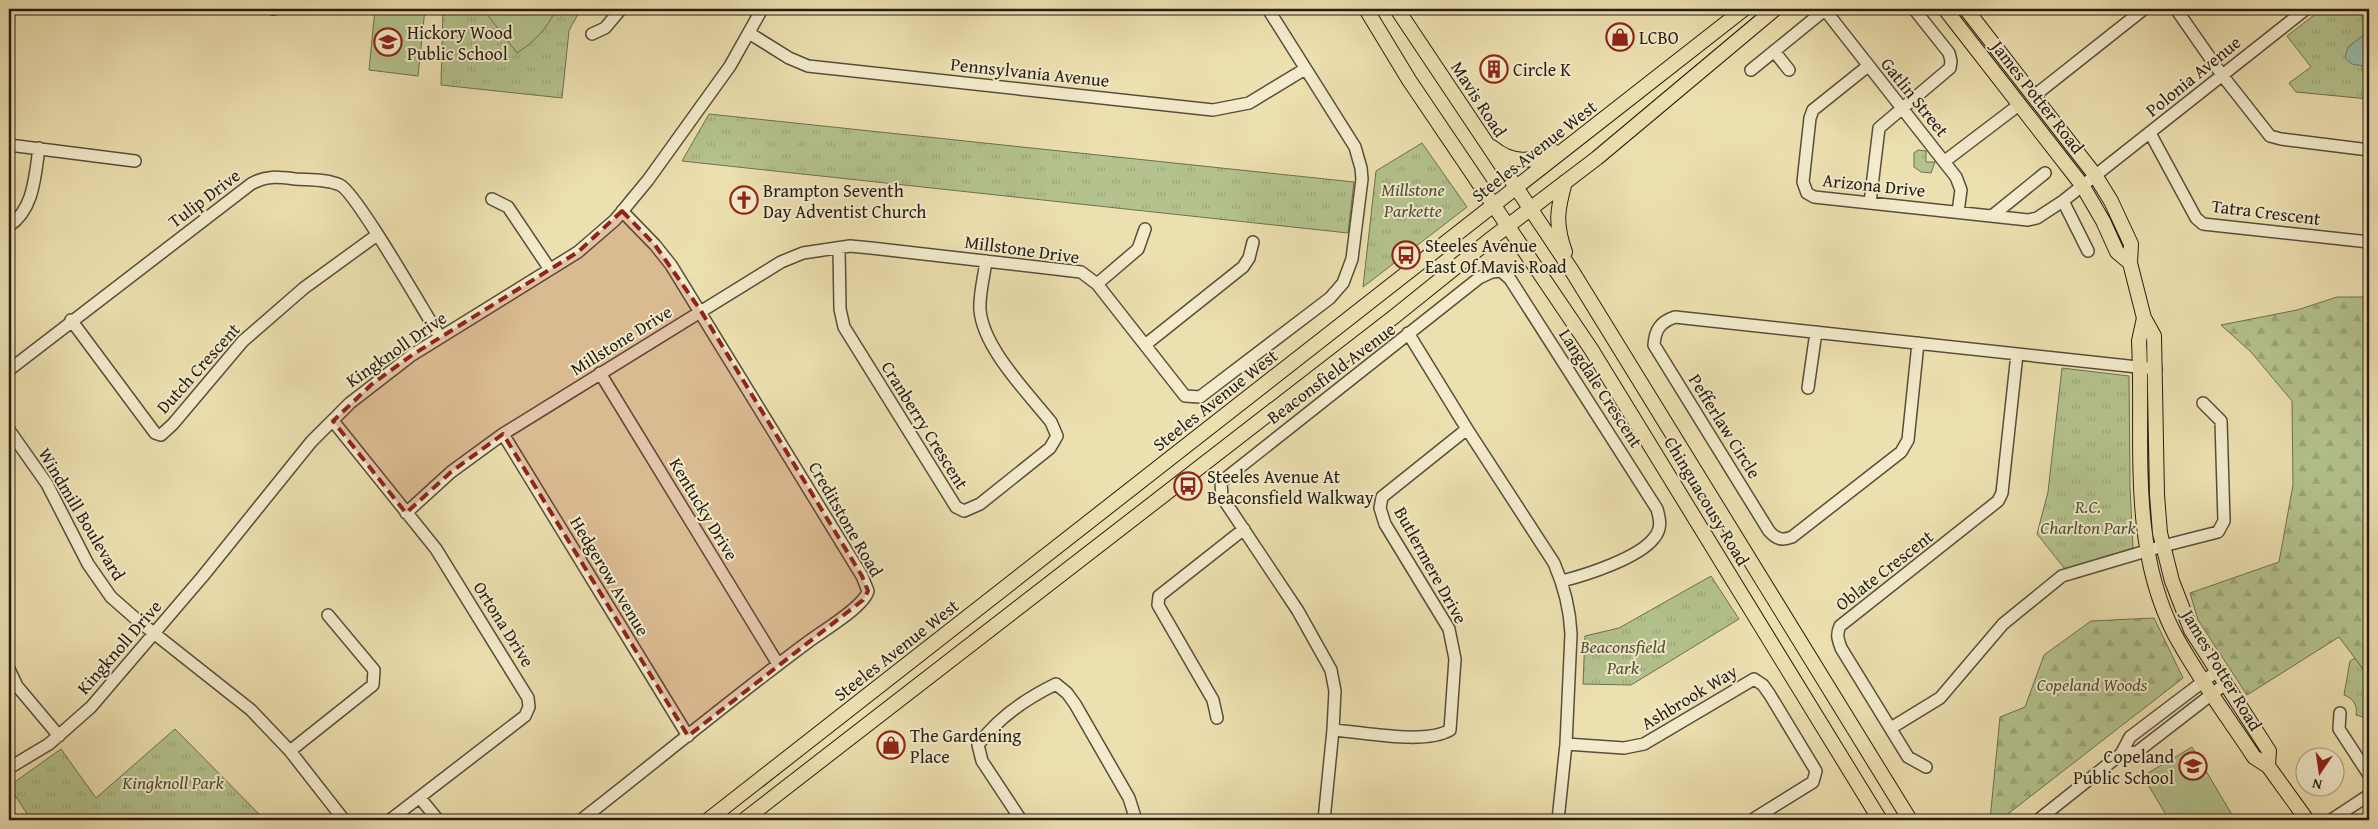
<svg xmlns="http://www.w3.org/2000/svg" width="2378" height="829" font-family="'Gentium Book Plus',serif">
<style>
.grass{fill:url(#grass-tufts);stroke:#6c7051}
.forest{fill:url(#forest-firs);stroke:#6c7051}
.pitch{fill:#b4c38e;stroke:#6c7051}
.water{fill:#99bdac;stroke:#6b7d6f}
.lines{fill:none;stroke-linecap:round;stroke-linejoin:round}
.minor-casing{stroke:#574e3b;stroke-width:14}
.major-casing{stroke:#251d14;stroke-width:16}
.minor{stroke:#f3ebcc;stroke-width:11}
.major{stroke:#ede0b0;stroke-width:14}
.marked{fill:#8f2418;fill-opacity:0.2;stroke:#8f2418;stroke-width:4;stroke-dasharray:10 6;stroke-linejoin:round}
.labels{text-anchor:middle;dominant-baseline:central;stroke-width:4;stroke-linejoin:round;paint-order:stroke}
.poi-label{font-size:18px;fill:#251d14;stroke:#f3ebcc;text-anchor:start}
.street-label{font-size:18px;fill:#251d14;stroke:#f3ebcc}
.park-label{font-size:18px;font-style:italic;fill:#504f39;stroke:#f3ebcc}
</style>
<defs>
<pattern id="grass-tufts" width="24" height="20" patternUnits="userSpaceOnUse" patternTransform="scale(1.25)"><rect width="24" height="20" fill="#b4c38e"/><path d="M3 7l-1-3M5 7V3M7 7l1-3M15 17l-1-3M17 17v-4M19 17l1-3" fill="none" stroke="#9ba77a"/></pattern>
<pattern id="forest-firs" width="22" height="20" patternUnits="userSpaceOnUse" patternTransform="scale(1.25)"><rect width="22" height="20" fill="#b4c38e"/><path d="M5 1l3.5 6h-7zM16 11l3.5 6h-7z" fill="#9ba77a"/></pattern>
</defs>
<rect width="100%" height="100%" fill="#ede0b0"/>
<filter id="stains"><feTurbulence type="fractalNoise" baseFrequency=".004" numOctaves="4"/><feColorMatrix values="0 0 0 0 .2 0 0 0 0 .09 0 0 0 0 .02 0 0 0 .5 -.17"/></filter>
<radialGradient id="worn" r=".72"><stop offset=".6" stop-color="#630" stop-opacity="0"/><stop offset="1" stop-color="#630" stop-opacity=".3"/></radialGradient>
<path class="grass" d="M 443,9 L 580,9 C 578,17 572,23 569,31 L 562,98 L 441,85 Z
M 2322,9 L 2369,9 L 2369,99 L 2296,92 L 2289,83 L 2311,67 L 2287,36 Z
M 709,114 L 1354,182 L 1348,233 L 682,161 Z
M 1422,143 L 1467,207 L 1363,287 L 1376,171 Z
M 1918,150 L 1926,151 L 1926,162 L 1935,162 L 1931,173 L 1921,172 L 1914,167 L 1914,153 Z
M 2062,368 L 2129,376 L 2130,487 L 2133,548 L 2065,569 L 2037,534 L 2048,492 Z
M 1711,576 L 1739,619 L 1631,685 L 1583,684 L 1585,636 L 1619,628 Z
M 2355,658 L 2369,677 L 2369,712 L 2363,717 L 2356,715 C 2358,706 2353,698 2344,695 L 2350,661 Z
M 175,729 L 265,820 L 31,820 L 9,786 L 61,749 L 96,798 Z"/>
<path class="forest" d="M 2337,297 L 2369,297 L 2369,677 L 2339,637 L 2247,695 L 2198,620 L 2190,593 L 2279,562 L 2293,485 L 2292,401 L 2251,352 L 2221,325 L 2297,310 Z
M 2154,618 L 2183,678 L 2000,820 L 1990,820 L 2000,717 L 2025,707 L 2044,655 L 2091,621 Z"/>
<path class="pitch" d="M 375,9 L 425,9 L 418,76 L 369,70 Z
M 483,9 L 556,9 C 547,29 535,41 517,53 Z
M 2192,747 L 2235,820 L 2169,820 L 2143,776 Z"/>
<path class="water" d="M 2369,31 L 2369,67 L 2352,64 L 2345,58 L 2348,47 Z"/>
<g class="lines">
<g class="minor-casing">
<path id="minor" d="M 273,9 L 274,9
M 2176,9 L 2222,75 L 2270,136 L 2281,139 L 2369,150
M 1825,10 L 1956,177 L 1961,190 L 1958,212
M 749,33 L 789,58 L 808,66 L 1213,110 L 1249,103 L 1305,69
M 592,34 L 605,28 L 621,9
M 1774,51 L 1789,70
M 1868,66 L 1813,110 L 1810,118 L 1803,182 L 1807,193 L 1814,197 L 2028,220 L 2037,218 L 2063,201 L 2306,9
M 1751,70 L 1826,9
M 2034,96 L 2144,9
M 2150,133 L 2196,218 L 2203,224 L 2369,242
M 9,145 L 135,161
M 1945,161 L 2020,104
M 492,199 L 508,207 L 549,268
M 2063,201 L 2088,251
M 1870,203 L 1879,128 L 1950,68 L 1951,61 L 1949,53 L 1914,9
M 1992,216 L 2045,173
M 9,226 C 34,209 35,176 39,148
M 839,248 L 840,309 L 844,327 L 956,507 L 964,511 L 980,504 L 1050,448 L 1057,436 L 1051,422 C 1028,393 983,348 980,310 C 979,294 984,277 986,261
M 1097,284 L 1138,249 L 1145,229
M 71,320 L 155,433 L 161,435 L 173,424 L 243,341 L 304,288 L 377,235
M 1408,333 L 1467,429 L 1554,563 C 1564,586 1570,610 1571,634 L 1566,744 L 1558,820
M 1918,343 L 1908,440 L 1901,452 L 1792,537 C 1782,541 1776,539 1769,531 L 1654,345 C 1655,330 1660,322 1675,317 L 2156,369
M 1145,345 L 1243,267 L 1249,258 L 1253,242
M 9,370 L 251,184 C 266,175 279,177 295,179 C 310,180 327,179 340,185 C 356,192 426,315 440,337
M 600,373 L 778,664
M 1808,388 L 1816,332
M 333,421 L 436,549 L 528,698 L 529,707 L 525,716 L 390,820
M 9,430 L 47,484 L 88,564 L 111,597 L 136,619 L 251,710 L 290,751 L 344,820
M 503,434 L 688,736
M 406,513 L 451,472 L 503,434 L 781,262 L 803,253 L 850,246 L 871,248 L 1081,272 L 1097,284 L 1185,396 L 1200,397 L 1330,298 L 1343,283 L 1352,259 L 1362,179 L 1361,168 L 1355,147 L 1268,9
M 9,669 L 17,686 L 59,736
M 2340,713 L 2339,729 L 2369,775
M 1217,718 L 1213,700 L 1158,605 L 1159,596 L 1244,529
M 1891,728 L 1940,698 L 2003,624 L 2062,576 L 2163,546 L 2218,532 L 2224,521 L 2221,421 L 2203,403
M 1333,730 C 1364,732 1424,745 1450,730 L 1455,659 L 1449,629 L 1385,524 L 1380,508 L 1382,497 L 1467,429
M 1566,744 L 1624,748 L 1644,744 L 1754,679 L 1763,685 L 1770,695 L 1816,771 L 1813,782 L 1752,820
M 290,751 L 373,685 L 374,670 L 328,615
M 2121,754 L 2137,752 L 2225,684
M 1926,767 L 1908,757 L 1841,648 C 1838,639 1836,635 1840,626 L 1998,501 L 2002,493 L 2017,354
M 9,768 L 49,744 L 91,707 L 203,576 L 311,442 L 350,403 L 412,355 L 578,252 L 615,220 L 648,180 L 730,66 L 762,9
M 420,798 L 438,820
M 581,820 C 657,761 731,699 808,642 C 821,632 864,607 868,591 L 862,576 L 671,265 L 655,245 L 622,211
M 1021,820 L 982,761 L 978,745 C 997,719 1027,698 1056,684 L 1067,693 L 1075,704 L 1129,798 L 1136,820
M 1324,820 L 1333,730 L 1335,691 L 1331,670 L 1298,611 L 1222,497 L 1221,482 L 1479,278 L 1492,272 L 1501,271 L 1510,279 L 1657,509 C 1660,519 1662,529 1654,538 C 1639,558 1586,575 1562,581
M 2038,820 L 2121,754 L 2130,737 L 2217,671
M 2331,820 L 2369,795"/>
</g>
<g class="major-casing">
<path id="major" d="M 1366,9 L 1409,80 L 1591,349 L 1880,820
M 1397,9 L 1572,271 L 1910,820
M 1945,9 L 2082,185 L 2103,221 L 2117,252 L 2130,263
M 1966,9 L 2095,175 L 2111,201 L 2131,244 L 2130,263 L 2144,318 L 2154,336 L 2157,495 L 2160,533 L 2172,581 L 2191,630 L 2269,751 L 2268,766
M 1492,147 C 1512,164 1532,162 1555,152
M 1565,252 C 1555,224 1557,210 1565,182
M 2144,318 L 2139,341 C 2144,438 2128,543 2174,633 C 2197,676 2227,716 2254,757 L 2268,766 L 2307,820
M 708,820 L 1744,9
M 744,820 L 1395,316 L 1492,238 L 1597,158 L 1775,9"/>
</g>
<use href="#minor" class="minor"/>
<use href="#major" class="major"/>
</g>
<path class="marked" d="M 622,211 L 655,245 L 701,311 L 862,576 L 868,591 L 863,600 L 688,736 L 503,434 L 451,472 L 406,513 L 333,421 L 372,384 L 412,355 L 578,252 Z"/>
<defs>
<g id="shop-ring" transform="scale(1.4375)"><circle r="9.5" fill="#f3ebcc" stroke="#8f2418" stroke-width="1.5"/><path d="M-5-2.5h2.3a2.7 3.5 0 0 1 5.4 0H5L5.5 6h-11ZM-1.5-2.5h3a1.5 2.3 0 0 0-3 0Z" fill="#8f2418"/></g>
<g id="school-ring" transform="scale(1.4375)"><circle r="9.5" fill="#f3ebcc" stroke="#8f2418" stroke-width="1.5"/><path d="M0-5L7-2L0 1L-7-2ZM-4 1L0 2.5L4 1V4Q0 6-4 4Z" fill="#8f2418"/></g>
<g id="building-ring" transform="scale(1.4375)"><circle r="9.5" fill="#f3ebcc" stroke="#8f2418" stroke-width="1.5"/><path d="M-4-6H4V6H1V3H-1V6H-4ZM-2.5-4.3h1.7v1.8h-1.7ZM.8-4.3h1.7v1.8H.8ZM-2.5-1h1.7V.8h-1.7ZM.8-1h1.7V.8H.8Z" fill="#8f2418"/></g>
<g id="church-ring" transform="scale(1.4375)"><circle r="9.5" fill="#f3ebcc" stroke="#8f2418" stroke-width="1.5"/><path d="M-1.2-6h2.4v3.5h3.3v2.4h-3.3V6h-2.4V-.1h-3.3v-2.4h3.3Z" fill="#8f2418"/></g>
<g id="bus-ring" transform="scale(1.4375)"><circle r="9.5" fill="#f3ebcc" stroke="#8f2418" stroke-width="1.5"/><path d="M-5-6H5V4H4V6H2V4H-2V6H-4V4H-5ZM-3.5-4V0h7V-4ZM-3.5 1.2v1.5H-2V1.2ZM2 1.2v1.5H3.5V1.2Z" fill="#8f2418"/></g>
</defs>
<g fill-rule="evenodd">
<use href="#shop-ring" x="1620" y="37"/>
<use href="#school-ring" x="388" y="42"/>
<use href="#building-ring" x="1494" y="69"/>
<use href="#church-ring" x="744" y="200"/>
<use href="#bus-ring" x="1406" y="255"/>
<use href="#bus-ring" x="1188" y="486"/>
<use href="#shop-ring" x="891" y="745"/>
<use href="#school-ring" x="2193" y="766"/>
</g>
<g class="labels">
<g class="poi-label">
<text x="407" y="32">Hickory Wood<tspan x="407" dy="21">Public School</tspan></text>
<text x="1639" y="37">LCBO</text>
<text x="1513" y="69">Circle K</text>
<text x="763" y="190">Brampton Seventh<tspan x="763" dy="21">Day Adventist Church</tspan></text>
<text x="1425" y="245">Steeles Avenue<tspan x="1425" dy="21">East Of Mavis Road</tspan></text>
<text x="1207" y="476">Steeles Avenue At<tspan x="1207" dy="21">Beaconsfield Walkway</tspan></text>
<text x="910" y="735">The Gardening<tspan x="910" dy="21">Place</tspan></text>
<text x="2174" y="756" text-anchor="end">Copeland<tspan x="2174" dy="21">Public School</tspan></text>
</g>
<g class="street-label">
<text transform="translate(1030 72) rotate(6)">Pennsylvania Avenue</text>
<text transform="translate(2193 76) rotate(-39)">Polonia Avenue</text>
<text transform="translate(1915 97) rotate(51)">Gatlin Street</text>
<text transform="translate(2038 97) rotate(52)">James Potter Road</text>
<text transform="translate(1479 99) rotate(57)">Mavis Road</text>
<text transform="translate(1534 151) rotate(-38)">Steeles Avenue West</text>
<text transform="translate(1874 185) rotate(6)">Arizona Drive</text>
<text transform="translate(204 198) rotate(-37)">Tulip Drive</text>
<text transform="translate(2266 212) rotate(7)">Tatra Crescent</text>
<text transform="translate(1022 249) rotate(8)">Millstone Drive</text>
<text transform="translate(621 340) rotate(-32)">Millstone Drive</text>
<text transform="translate(396 349) rotate(-35)">Kingknoll Drive</text>
<text transform="translate(198 368) rotate(-48)">Dutch Crescent</text>
<text transform="translate(1331 373) rotate(-37)">Beaconsfield Avenue</text>
<text transform="translate(1601 388) rotate(57)">Langdale Crescent</text>
<text transform="translate(1215 400) rotate(-38)">Steeles Avenue West</text>
<text transform="translate(925 425) rotate(58)">Cranberry Crescent</text>
<text transform="translate(1725 426) rotate(58)">Pefferlaw Circle</text>
<text transform="translate(1707 501) rotate(59)">Chinguacousy Road</text>
<text transform="translate(704 509) rotate(59)">Kentucky Drive</text>
<text transform="translate(82 514) rotate(59)">Windmill Boulevard</text>
<text transform="translate(846 519) rotate(60)">Creditstone Road</text>
<text transform="translate(1431 565) rotate(61)">Butlermere Drive</text>
<text transform="translate(1884 570) rotate(-38)">Oblate Crescent</text>
<text transform="translate(610 576) rotate(59)">Hedgerow Avenue</text>
<text transform="translate(504 624) rotate(58)">Ortona Drive</text>
<text transform="translate(119 647) rotate(-49)">Kingknoll Drive</text>
<text transform="translate(896 650) rotate(-38)">Steeles Avenue West</text>
<text transform="translate(2222 670) rotate(59)">James Potter Road</text>
<text transform="translate(1689 697) rotate(-31)">Ashbrook Way</text>
</g>
<g class="park-label">
<text x="1413" y="189">Millstone<tspan x="1413" dy="21">Parkette</tspan></text>
<text x="2088" y="506">R.C.<tspan x="2088" dy="21">Charlton Park</tspan></text>
<text x="1623" y="646">Beaconsfield<tspan x="1623" dy="21">Park</tspan></text>
<text x="2092" y="684">Copeland Woods</text>
<text x="173" y="782">Kingknoll Park</text>
</g>
</g>
<rect width="2378" height="829" fill="none" stroke="#ede0b0" stroke-width="30"/>
<rect x="10" y="10" width="2358" height="809" fill="none" stroke="#251d14" stroke-width="2.5"/>
<rect x="15" y="15" width="2348" height="799" fill="none" stroke="#251d14"/>
<g transform="translate(2320 772) rotate(193)"><circle r="24" fill="#f3ebcc" stroke="#a19982"/>
<path d="M0-4L9 19L0 12L-9 19Z" fill="#8f2418"/>
<text y="-8" font-size="14" font-weight="bold" text-anchor="middle" fill="#251d14">N</text>
</g>
<rect width="100%" height="100%" filter="url(#stains)"/>
<rect width="100%" height="100%" fill="url(#worn)"/>
</svg>
